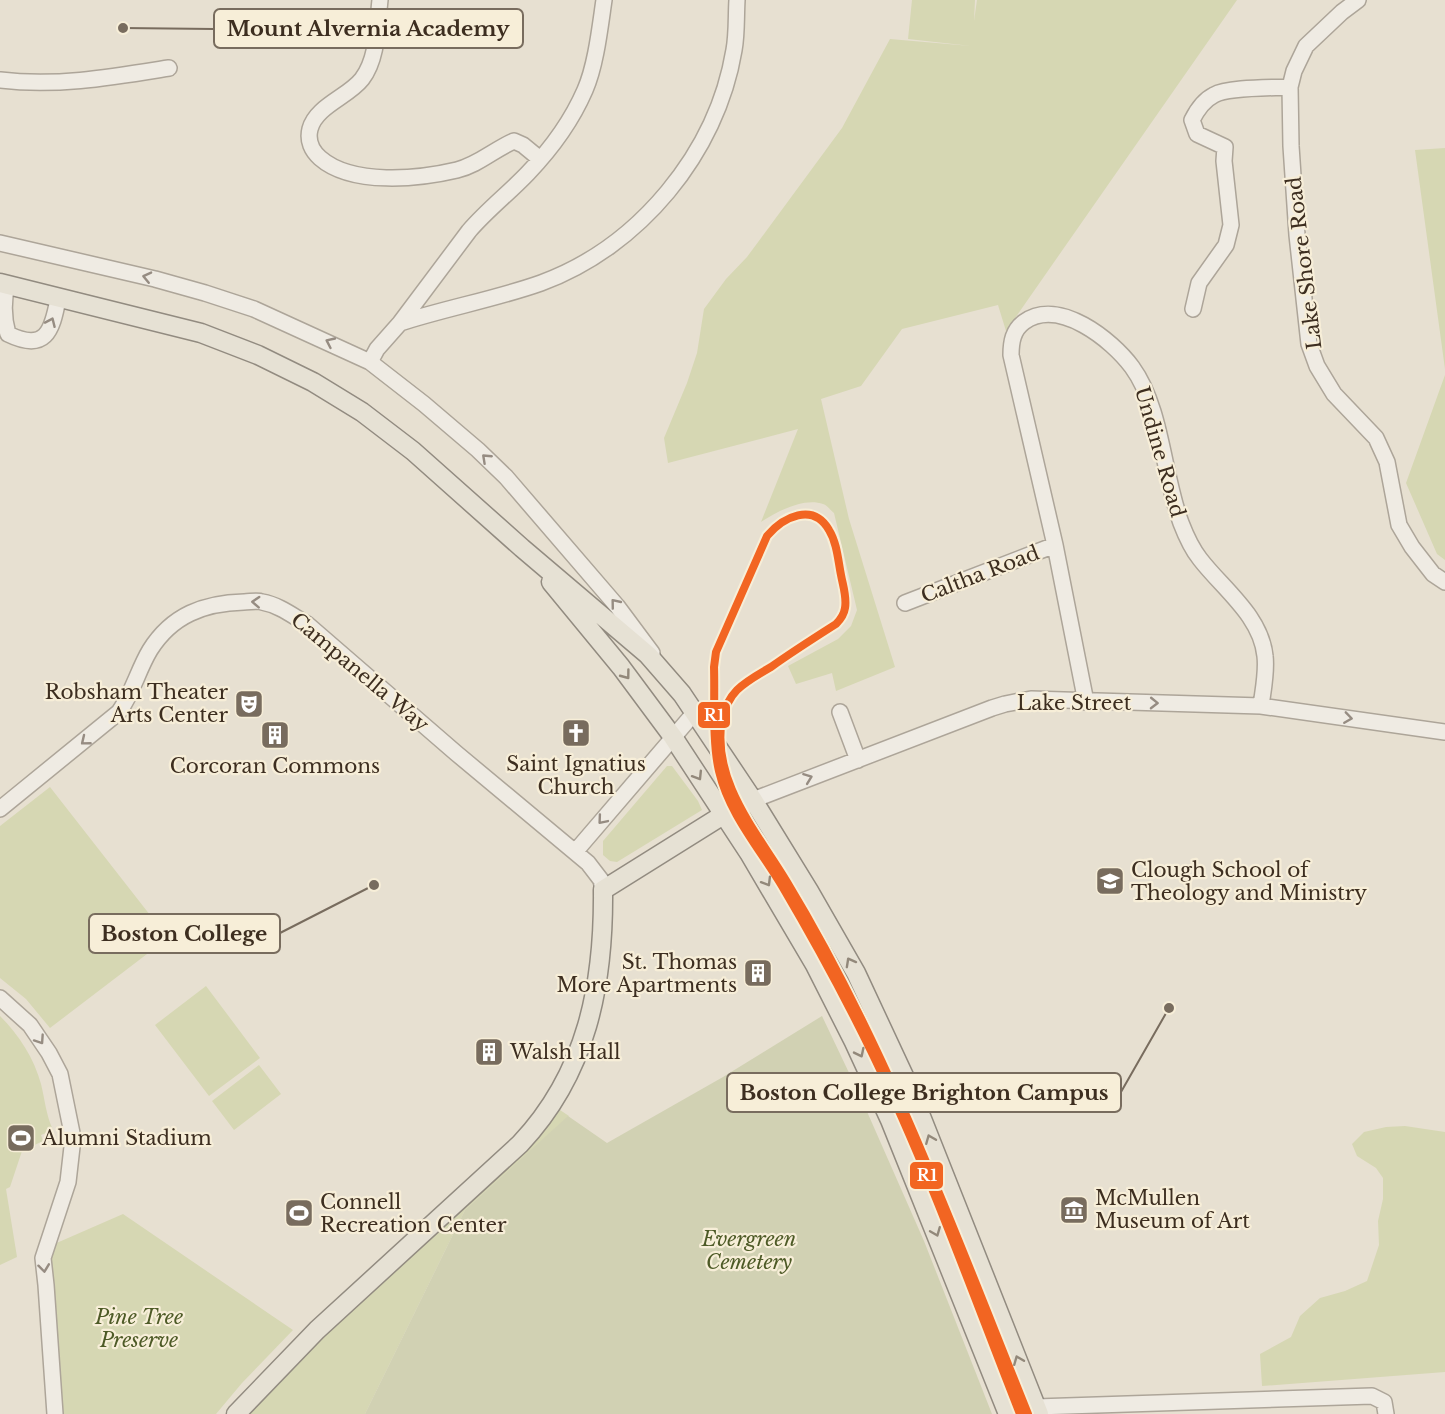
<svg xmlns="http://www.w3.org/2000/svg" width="1445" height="1414" font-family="'Libre Baskerville',serif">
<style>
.green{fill:#d6d7b3}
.cemetery{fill:#d1d1b3}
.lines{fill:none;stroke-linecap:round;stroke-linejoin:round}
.minor-casing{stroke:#ada599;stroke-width:18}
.major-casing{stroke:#928b80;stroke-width:21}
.minor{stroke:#efebe3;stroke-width:15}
.major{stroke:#e6e1d4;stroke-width:18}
.tram{stroke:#afaaa2;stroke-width:1.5}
.rail-1-casing{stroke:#f7eed8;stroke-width:12}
.rail-1{stroke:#f26522;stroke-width:8}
.oneway{stroke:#968c82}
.oneway2{stroke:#92887a}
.labels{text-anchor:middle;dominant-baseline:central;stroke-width:4.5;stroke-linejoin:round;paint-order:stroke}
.street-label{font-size:20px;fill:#3d2e20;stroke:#f7eed8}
.poi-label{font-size:20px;fill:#3d2e20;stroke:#f7eed8;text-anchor:start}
.park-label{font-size:20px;font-style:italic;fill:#4d5a26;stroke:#f7eed8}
.leader{fill:none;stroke:#786c5e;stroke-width:2}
.callout-dot{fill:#786c5e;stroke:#f7eed8;stroke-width:2}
.callout{fill:#f7eed8;stroke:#786c5e;stroke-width:2}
.callout-label{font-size:21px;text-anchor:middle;font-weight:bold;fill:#3d2e20}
.line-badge{stroke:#f7eed8;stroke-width:2}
.badge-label{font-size:16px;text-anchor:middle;font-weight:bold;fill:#fff}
</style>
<rect width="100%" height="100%" fill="#e7e0d1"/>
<path class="green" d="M 912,0 L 975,0 L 974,21 L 977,0 L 1237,0 L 1006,331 L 998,305 L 902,329 L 861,386 L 821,399 L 849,519 L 895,667 L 836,691 L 832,673 L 796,684 L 788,666 L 838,639 L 851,626 L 857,610 L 834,513 C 831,511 827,505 823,504 C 804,497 776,512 761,522 L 798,429 L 668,463 L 664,438 L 687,383 L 697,353 L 704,309 L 726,279 L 747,257 L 842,128 L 890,39 L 971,46 L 908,39 Z
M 1445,148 L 1445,369 L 1415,150 Z
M 1445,375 L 1445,560 L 1437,554 L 1406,483 Z
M 667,766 L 672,766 L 698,801 L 702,810 L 617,862 L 610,861 L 603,855 L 603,841 Z
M 50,787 L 168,938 L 50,1028 L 26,999 L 0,978 L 0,826 Z
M 206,986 L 260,1058 L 209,1096 L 155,1025 Z
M 0,1016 C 19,1035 34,1058 41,1084 C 45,1100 46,1115 53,1130 L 41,1135 L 43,1141 L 22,1151 L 10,1187 L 6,1189 L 17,1257 L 0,1265 Z
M 259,1065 L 281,1094 L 234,1130 L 212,1101 Z
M 560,1110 L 569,1116 L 465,1210 L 365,1414 L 246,1414 L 297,1362 L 532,1142 Z
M 1405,1126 L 1445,1132 L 1445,1372 L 1262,1386 L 1260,1354 L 1291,1337 L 1300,1316 L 1320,1298 L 1345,1291 L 1367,1281 L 1379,1245 L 1378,1221 L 1383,1199 L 1383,1178 L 1376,1168 L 1357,1156 L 1352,1144 L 1364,1132 L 1386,1127 Z
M 123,1214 L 293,1330 L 242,1383 L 216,1414 L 61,1414 L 49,1263 L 52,1245 Z"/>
<path class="cemetery" d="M 822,1016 L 861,1098 L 924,1241 L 992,1414 L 365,1414 L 465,1210 L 568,1116 L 607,1143 L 723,1077 Z"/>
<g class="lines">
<g class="minor-casing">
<path id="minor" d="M 380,0 C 377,26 378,58 362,79 C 348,97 316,106 310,129 C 307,141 312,151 320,158 C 352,186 419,179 457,170 C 478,165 495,149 514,141 L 523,145 L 540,159
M 1358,0 L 1342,12 L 1306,46 L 1294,71 L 1290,87 L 1291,146 L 1297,235 L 1309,344 L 1317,366 L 1334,394 L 1376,438 L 1387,462 L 1399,525 L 1412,547 L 1433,574 L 1445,582
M 0,80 C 57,87 113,77 169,68
M 0,243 L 155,279 L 205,293 L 254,309 L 370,362 L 424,404 L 478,450 L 506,477 L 617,606 L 652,653
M 7,285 C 3,302 3,317 8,334 C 45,352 52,332 58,299
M 1193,309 L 1199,283 L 1226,245 L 1231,225 L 1224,161 L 1225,147 L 1197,134 L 1192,120 C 1197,110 1204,100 1214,95 C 1228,87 1272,88 1290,87
M 400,323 C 446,308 496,299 541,283 C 639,247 717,153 734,50 C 737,34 736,16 737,0
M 370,362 L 377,349 L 400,323 L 469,231 C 487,210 509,193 528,173 C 551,149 572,120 585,90 C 596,65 600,27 604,0
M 905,603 L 1055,545
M 1086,702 L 1055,545 L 1011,355 C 1011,342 1013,330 1024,322 C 1059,297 1112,340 1132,367 C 1162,408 1163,475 1181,523 C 1186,536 1192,549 1200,559 C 1223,589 1261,616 1265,656 C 1267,672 1263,690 1261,706
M 840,712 L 858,760
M 753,800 L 992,708 L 1005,704 L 1031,699 L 1261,706 L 1445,732
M 0,809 L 119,712 C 133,692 138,670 150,650 C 172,615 204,603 244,602 C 250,602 257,600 262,602 C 279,605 293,616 307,624 L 456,753 L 588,863 L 601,880 L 603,890
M 575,852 L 695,712
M 0,998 L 30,1025 L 49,1053 L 60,1074 L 73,1138 L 68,1182 L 43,1258 L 46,1285 L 55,1414
M 1036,1407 L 1372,1396 L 1384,1402 L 1386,1414"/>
</g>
<g class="major-casing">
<path id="major" d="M 0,283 L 201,333 L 258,355 L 313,382 L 362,412 L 413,451 L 522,548 L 648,655 L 682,694 L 753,800 L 809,891 L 856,973 L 911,1091 L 1039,1414
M 551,582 L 621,667 L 673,737 L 749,853 L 815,965 L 854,1042 L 890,1120 L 1008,1414
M 236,1414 L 317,1330 L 520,1144 C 587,1073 604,985 603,890 L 723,815 L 753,800"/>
</g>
<use href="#minor" class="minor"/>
<use href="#major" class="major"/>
<path class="tram" d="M 714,675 L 716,652 L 767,536 C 783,517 813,502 829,530 C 837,543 838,560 841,575 C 843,586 847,597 845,608 C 844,615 841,619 836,624 L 747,682"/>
<g class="rail-1-casing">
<path id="rail-1" d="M 1020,1414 C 973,1295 930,1173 874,1057 C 846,999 815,942 782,886 C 760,849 729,814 719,771 C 712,742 715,698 714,667 L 716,652 L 767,536 C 783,517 813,502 829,530 C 837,543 838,560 841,575 C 843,586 847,597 845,608 C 844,615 841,619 836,624 C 814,638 792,652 771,667 C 759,674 746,681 737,690 C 730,697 724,709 722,719 C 711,781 757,832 787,882 C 888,1049 955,1233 1028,1414"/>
</g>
<use href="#rail-1" class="rail-1"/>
</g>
<defs><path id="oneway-chevron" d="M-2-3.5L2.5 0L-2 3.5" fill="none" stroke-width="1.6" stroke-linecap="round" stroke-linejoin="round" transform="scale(1.5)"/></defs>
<g class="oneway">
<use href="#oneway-chevron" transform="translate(147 277) rotate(-167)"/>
<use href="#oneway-chevron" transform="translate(51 322) rotate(-66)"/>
<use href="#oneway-chevron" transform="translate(330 342) rotate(-155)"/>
<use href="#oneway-chevron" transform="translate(486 458) rotate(-137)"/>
<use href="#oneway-chevron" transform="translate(256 602) rotate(-177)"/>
<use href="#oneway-chevron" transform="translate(615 603) rotate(-129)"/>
<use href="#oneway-chevron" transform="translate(1154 703) rotate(1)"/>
<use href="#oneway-chevron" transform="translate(1348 718) rotate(8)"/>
<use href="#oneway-chevron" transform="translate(85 741) rotate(141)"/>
<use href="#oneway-chevron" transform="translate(808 778) rotate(-21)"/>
<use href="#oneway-chevron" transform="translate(602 820) rotate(130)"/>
<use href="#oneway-chevron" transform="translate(40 1040) rotate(56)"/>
<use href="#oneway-chevron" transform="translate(44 1268) rotate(83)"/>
</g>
<g class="oneway2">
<use href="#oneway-chevron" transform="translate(626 675) rotate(53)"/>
<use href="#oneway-chevron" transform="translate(698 776) rotate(58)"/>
<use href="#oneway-chevron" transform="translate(767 882) rotate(59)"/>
<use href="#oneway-chevron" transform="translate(850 962) rotate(-119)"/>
<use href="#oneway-chevron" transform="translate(860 1053) rotate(64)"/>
<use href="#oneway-chevron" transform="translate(930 1139) rotate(-112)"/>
<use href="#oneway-chevron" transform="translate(936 1232) rotate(68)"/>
<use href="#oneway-chevron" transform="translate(1018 1360) rotate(-112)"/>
</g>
<defs>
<g id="theatre-square" transform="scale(1.5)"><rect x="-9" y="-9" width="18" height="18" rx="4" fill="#786c5e" stroke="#f7eed8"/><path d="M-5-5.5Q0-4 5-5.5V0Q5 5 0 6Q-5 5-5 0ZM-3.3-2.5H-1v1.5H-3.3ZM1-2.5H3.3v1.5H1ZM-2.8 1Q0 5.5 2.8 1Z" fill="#fff"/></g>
<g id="church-square" transform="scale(1.5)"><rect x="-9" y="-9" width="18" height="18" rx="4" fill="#786c5e" stroke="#f7eed8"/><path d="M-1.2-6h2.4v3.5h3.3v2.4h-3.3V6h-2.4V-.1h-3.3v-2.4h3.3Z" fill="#fff"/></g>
<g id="building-square" transform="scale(1.5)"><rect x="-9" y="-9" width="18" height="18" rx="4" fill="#786c5e" stroke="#f7eed8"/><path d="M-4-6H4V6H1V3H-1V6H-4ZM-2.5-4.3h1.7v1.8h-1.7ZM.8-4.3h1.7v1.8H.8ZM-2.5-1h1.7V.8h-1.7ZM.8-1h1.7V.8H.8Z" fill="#fff"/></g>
<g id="university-square" transform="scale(1.5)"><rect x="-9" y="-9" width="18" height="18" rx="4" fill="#786c5e" stroke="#f7eed8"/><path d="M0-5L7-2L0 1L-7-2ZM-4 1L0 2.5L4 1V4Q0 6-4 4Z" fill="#fff"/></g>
<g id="stadium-square" transform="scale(1.5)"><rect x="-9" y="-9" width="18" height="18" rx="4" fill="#786c5e" stroke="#f7eed8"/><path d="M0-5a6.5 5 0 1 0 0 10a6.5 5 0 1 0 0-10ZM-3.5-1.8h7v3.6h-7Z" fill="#fff"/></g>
<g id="museum-square" transform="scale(1.5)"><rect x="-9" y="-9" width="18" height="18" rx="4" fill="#786c5e" stroke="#f7eed8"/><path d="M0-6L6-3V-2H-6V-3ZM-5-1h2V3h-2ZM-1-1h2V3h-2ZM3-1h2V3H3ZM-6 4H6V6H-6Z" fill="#fff"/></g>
</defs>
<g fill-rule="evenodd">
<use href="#theatre-square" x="249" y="704"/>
<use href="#church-square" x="576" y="733"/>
<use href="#building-square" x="275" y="735"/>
<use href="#university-square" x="1110" y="881"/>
<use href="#building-square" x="758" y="973"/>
<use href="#building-square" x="489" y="1052"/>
<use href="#stadium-square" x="21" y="1138"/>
<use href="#museum-square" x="1074" y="1210"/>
<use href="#stadium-square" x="299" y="1213"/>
</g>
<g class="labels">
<g class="street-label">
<text transform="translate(1304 263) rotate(-97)">Lake Shore Road</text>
<text transform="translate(1160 452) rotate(74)">Undine Road</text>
<text transform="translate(980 574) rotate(-21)">Caltha Road</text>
<text transform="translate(360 672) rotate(40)">Campanella Way</text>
<text x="1074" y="703">Lake Street</text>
</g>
<g class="poi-label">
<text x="228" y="692" text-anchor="end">Robsham Theater<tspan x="228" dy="23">Arts Center</tspan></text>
<text x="576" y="764" text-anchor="middle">Saint Ignatius<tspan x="576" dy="23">Church</tspan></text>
<text x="275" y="766" text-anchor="middle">Corcoran Commons</text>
<text x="1131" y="870">Clough School of<tspan x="1131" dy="23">Theology and Ministry</tspan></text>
<text x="737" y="962" text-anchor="end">St. Thomas<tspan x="737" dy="23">More Apartments</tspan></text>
<text x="510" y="1052">Walsh Hall</text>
<text x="42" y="1138">Alumni Stadium</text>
<text x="1095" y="1198">McMullen<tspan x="1095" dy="23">Museum of Art</tspan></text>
<text x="320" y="1202">Connell<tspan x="320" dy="23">Recreation Center</tspan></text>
</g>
<g class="park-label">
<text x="749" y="1239">Evergreen<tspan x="749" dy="23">Cemetery</tspan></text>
<text x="139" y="1317">Pine Tree<tspan x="139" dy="23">Preserve</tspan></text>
</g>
</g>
<path class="leader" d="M123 28L214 29M374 885L280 933M1169 1008L1121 1092"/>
<g class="callout-dot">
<circle cx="123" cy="28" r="6"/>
<circle cx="374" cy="885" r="6"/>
<circle cx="1169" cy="1008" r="6"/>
</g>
<g class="callout">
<rect x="214" y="9" width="309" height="39" rx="6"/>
<rect x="89" y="914" width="191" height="39" rx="6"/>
<rect x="727" y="1073" width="394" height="39" rx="6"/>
</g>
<g class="callout-label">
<text x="368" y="36">Mount Alvernia Academy</text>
<text x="184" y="941">Boston College</text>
<text x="924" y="1100">Boston College Brighton Campus</text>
</g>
<g class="line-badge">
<rect x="697" y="701" width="34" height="28" rx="6" fill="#f26522"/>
<rect x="909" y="1161" width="35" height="29" rx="6" fill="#f26522"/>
</g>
<g class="badge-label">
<text x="714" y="721">R1</text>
<text x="927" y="1181">R1</text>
</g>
</svg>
